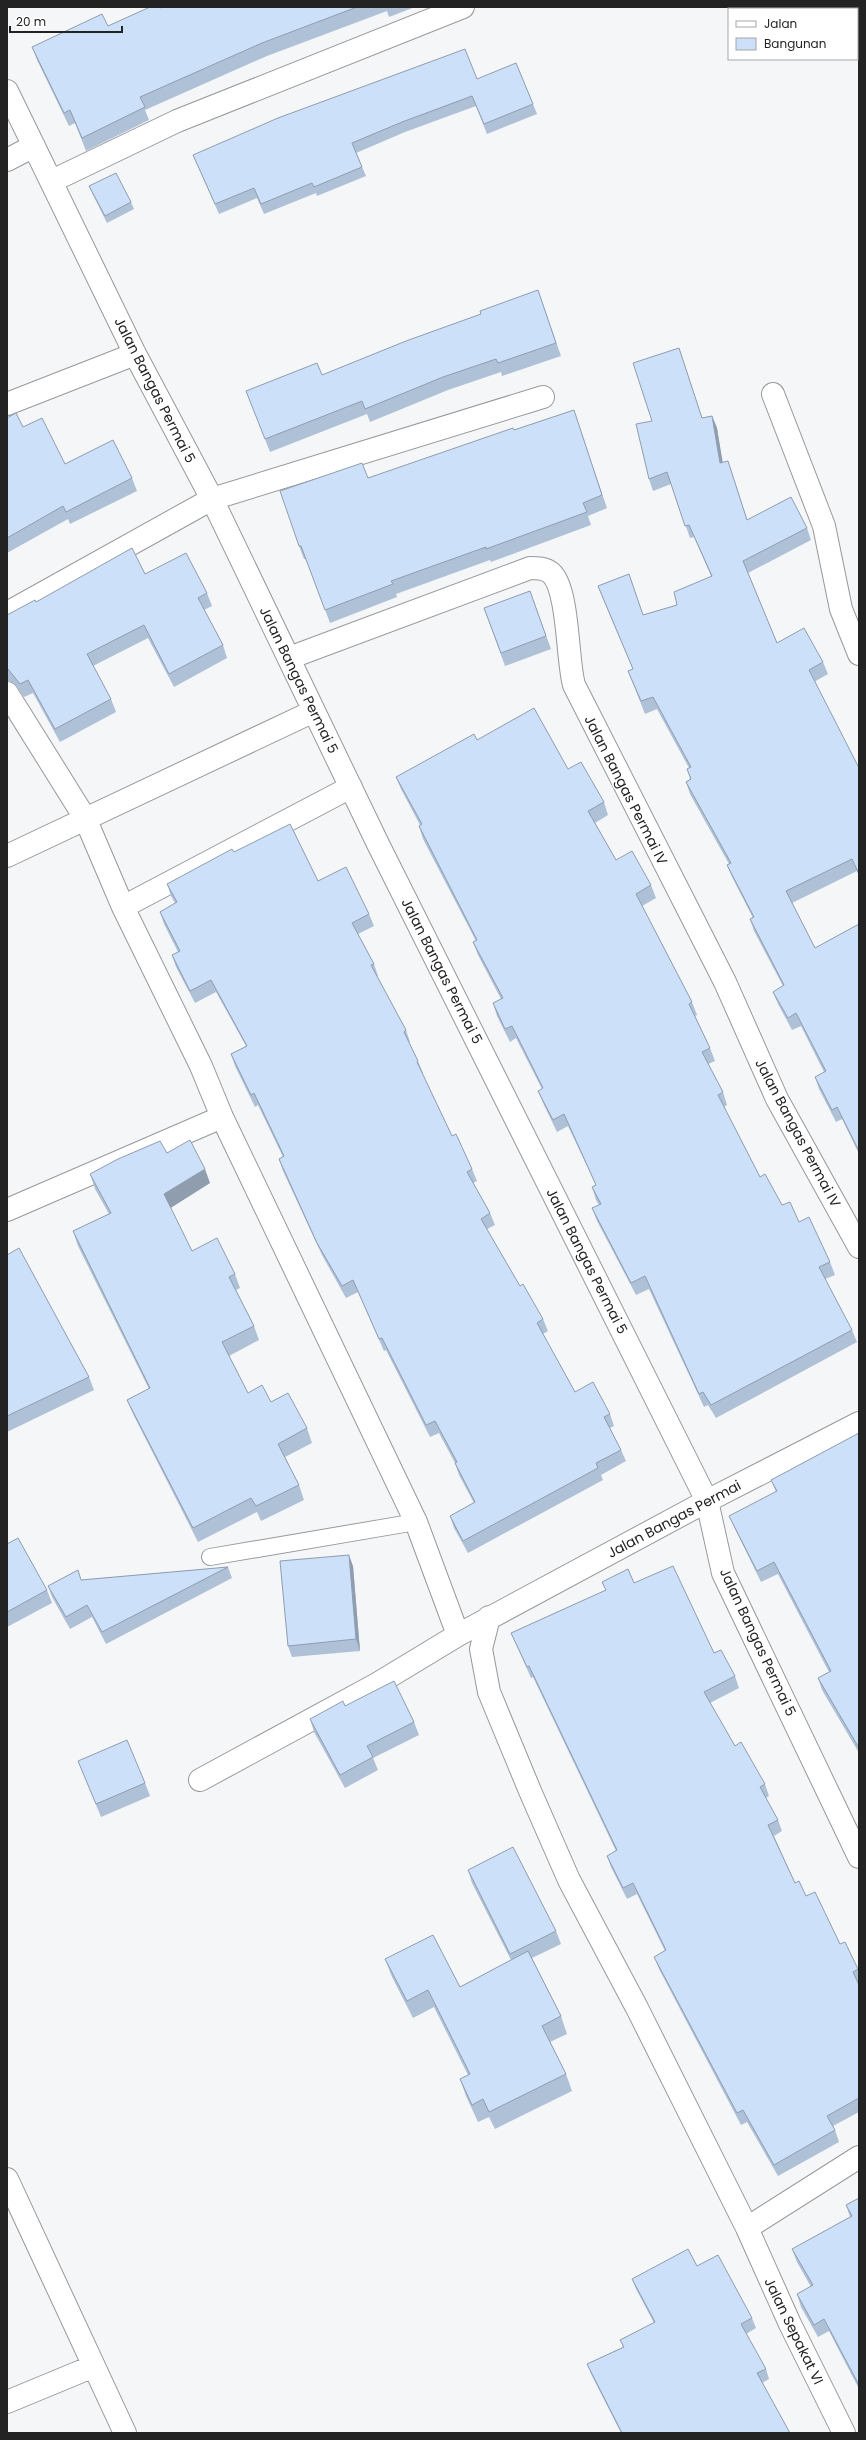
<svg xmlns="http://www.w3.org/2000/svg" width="866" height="2440" font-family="Poppins,sans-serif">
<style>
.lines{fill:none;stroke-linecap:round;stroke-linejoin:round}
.service-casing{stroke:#979899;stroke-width:18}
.minor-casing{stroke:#979899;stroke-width:24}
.service{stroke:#fff;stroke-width:16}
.minor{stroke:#fff;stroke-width:22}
.wall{fill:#afc1d7}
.shaded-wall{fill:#8f9daf}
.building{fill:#cce0fa;stroke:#8f9daf}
.labels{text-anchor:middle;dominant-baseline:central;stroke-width:3;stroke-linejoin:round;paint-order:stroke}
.street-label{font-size:14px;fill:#232324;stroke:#fff}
</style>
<rect width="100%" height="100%" fill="#f5f6f8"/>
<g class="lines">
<g class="service-casing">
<path id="service" d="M 210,1557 L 416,1522"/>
</g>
<g class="minor-casing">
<path id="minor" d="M 7,91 L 135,354 L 212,499 L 378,844 L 707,1501 L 723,1573 L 859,1857
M 7,160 L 34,146
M 52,181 L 177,121 L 463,7
M 773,394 L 824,526 L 841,609 L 859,654
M 7,404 L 135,354
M 7,613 L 212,499 L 543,397
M 289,658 L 530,568 C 537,568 545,568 551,573 C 569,589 567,661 574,685 L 725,982 L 777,1099 L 859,1247
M 7,693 L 85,818 L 123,907 L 201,1066 L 222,1117 L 416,1522 L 458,1635 L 707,1501 L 859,1423
M 7,856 L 314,711
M 123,907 L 351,787
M 7,1210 L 222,1117
M 489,1617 L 481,1649 L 489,1692 L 530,1791 L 569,1880 L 637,2008 L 747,2228 L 859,2157
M 200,1780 L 377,1684 L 458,1635
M 7,2179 L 125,2433
M 747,2228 L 790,2324 L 844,2433
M 7,2402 L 94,2366"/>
</g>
<use href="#service" class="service"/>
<use href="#minor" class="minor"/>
</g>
<path class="wall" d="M 162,7 L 415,7 L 389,17 L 387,11 L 267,56 L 145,110 L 149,120 L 86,151 L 75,123 L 69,126 L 37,60 L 32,47 L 108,26 Z
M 477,79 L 533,104 L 537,114 L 487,134 L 476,106 L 405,132 L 356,153 L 366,176 L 317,196 L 316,193 L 264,214 L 257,198 L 219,214 L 197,164 L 193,155 Z
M 89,186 L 131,202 L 134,209 L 107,223 L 92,193 Z
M 538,290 L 561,356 L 502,376 L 501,372 L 448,390 L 370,422 L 367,414 L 270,452 L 246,391 L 322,375 L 481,314 Z
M 679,348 L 702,418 L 712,416 L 717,428 L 722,463 L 732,473 L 747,519 L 807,528 L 811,540 L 748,573 L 777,643 L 823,662 L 828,674 L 814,682 L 859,768 L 859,876 L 857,871 L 792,903 L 815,948 L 859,924 L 859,1154 L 842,1119 L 836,1122 L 819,1089 L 815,1077 L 824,1072 L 801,1026 L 792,1030 L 778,1004 L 773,992 L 783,986 L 754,931 L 750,919 L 753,918 L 732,877 L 727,865 L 729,864 L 690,794 L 686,782 L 690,779 L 687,769 L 689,768 L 657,709 L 645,714 L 628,671 L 633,669 L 603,599 L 598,586 L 629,574 L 643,615 L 677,605 L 711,576 L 694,537 L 690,538 L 671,484 L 653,491 L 649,479 L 652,421 Z
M 7,418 L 23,427 L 65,464 L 132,478 L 137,491 L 70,524 L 68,519 L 7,553 Z
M 578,423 L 607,508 L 588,516 L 591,525 L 491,562 L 490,560 L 396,594 L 397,597 L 330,623 L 306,559 L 304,559 L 299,546 L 368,478 L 514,430 Z
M 145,574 L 207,593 L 212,606 L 204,610 L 223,645 L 227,658 L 174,687 L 148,638 L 93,666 L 111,699 L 116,712 L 60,742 L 33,693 L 24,697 L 13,682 L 7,682 L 7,615 L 36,602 Z
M 530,591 L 551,649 L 505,666 L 484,608 Z
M 477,740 L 568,769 L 604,802 L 608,815 L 595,823 L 616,860 L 651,885 L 656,898 L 642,906 L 692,1002 L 697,1015 L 695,1016 L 710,1048 L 715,1061 L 708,1064 L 723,1092 L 727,1105 L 724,1107 L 760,1177 L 782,1205 L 799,1222 L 830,1262 L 835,1275 L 825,1279 L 852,1330 L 857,1342 L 716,1418 L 708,1405 L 704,1407 L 649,1289 L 636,1295 L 597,1221 L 592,1208 L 599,1205 L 596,1200 L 592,1187 L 596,1185 L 568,1126 L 557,1132 L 543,1103 L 538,1091 L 542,1089 L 516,1038 L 510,1042 L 497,1016 L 493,1003 L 501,999 L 478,955 L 473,942 L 476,941 L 423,839 L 419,826 L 420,825 L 401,789 L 396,777 Z
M 234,852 L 318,881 L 369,914 L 374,926 L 358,934 L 374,964 L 378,976 L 377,976 L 406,1030 L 410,1042 L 409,1043 L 418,1061 L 423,1073 L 422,1074 L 452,1136 L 472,1169 L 477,1181 L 473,1183 L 490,1213 L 495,1225 L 487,1229 L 520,1286 L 543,1319 L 548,1331 L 543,1334 L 575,1392 L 610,1414 L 614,1426 L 610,1428 L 621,1450 L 626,1461 L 601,1475 L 603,1480 L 468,1553 L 454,1528 L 450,1516 L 474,1503 L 459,1475 L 455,1463 L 439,1433 L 430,1437 L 386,1350 L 384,1351 L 358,1292 L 346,1298 L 322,1255 L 283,1171 L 279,1159 L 283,1157 L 258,1105 L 255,1107 L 235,1066 L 231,1054 L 246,1046 L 216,992 L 195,1003 L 176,967 L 172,955 L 178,952 L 164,924 L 160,912 L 175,903 L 171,896 L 167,884 Z
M 167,1153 L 210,1183 L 170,1208 L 192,1251 L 235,1274 L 240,1288 L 236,1290 L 254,1326 L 259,1340 L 229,1356 L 248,1393 L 271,1402 L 307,1428 L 312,1443 L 285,1457 L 299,1485 L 304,1500 L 261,1521 L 257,1512 L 198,1542 L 133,1414 L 127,1400 L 149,1389 L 78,1246 L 73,1231 L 109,1214 L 95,1189 L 90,1174 Z
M 7,1255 L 89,1377 L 94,1390 L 7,1432 Z
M 859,1433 L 859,1753 L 822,1690 L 818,1678 L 829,1672 L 778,1574 L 761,1582 L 734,1527 L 729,1516 L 776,1492 L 771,1480 Z
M 7,1544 L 47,1590 L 52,1603 L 7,1627 Z
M 353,1566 L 360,1651 L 292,1657 L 288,1646 Z
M 228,1567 L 232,1578 L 106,1644 L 92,1617 L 70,1629 L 52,1597 L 48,1586 L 78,1570 L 81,1580 Z
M 602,1582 L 634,1583 L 714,1653 L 735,1676 L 739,1688 L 710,1703 L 735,1746 L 765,1784 L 769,1796 L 766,1798 L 778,1820 L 782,1831 L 774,1836 L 795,1883 L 806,1896 L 840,1944 L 858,1969 L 859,1970 L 859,1982 L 858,1983 L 859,1985 L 859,2112 L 833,2126 L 835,2130 L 839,2142 L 778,2176 L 747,2122 L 741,2125 L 659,1969 L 654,1957 L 665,1951 L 637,1894 L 627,1899 L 611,1867 L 607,1856 L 616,1851 L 533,1677 L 531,1678 L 516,1644 L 511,1633 L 606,1590 Z
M 345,1706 L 414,1722 L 419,1735 L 373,1758 L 378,1770 L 345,1788 L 314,1732 L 310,1719 Z
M 78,1761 L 145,1783 L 150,1796 L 101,1817 Z
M 468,1870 L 556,1931 L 561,1944 L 532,1958 L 561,2016 L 567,2034 L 550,2042 L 566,2074 L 572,2091 L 495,2129 L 489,2117 L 478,2122 L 466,2096 L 460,2079 L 468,2075 L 434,2007 L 413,2018 L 392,1977 L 385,1959 L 460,1987 L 511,1960 L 472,1883 Z
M 859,2198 L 859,2389 L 829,2331 L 818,2337 L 801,2307 L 797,2294 L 811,2287 L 797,2262 L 792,2249 L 850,2217 L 846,2205 Z
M 697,2266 L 752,2318 L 756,2328 L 746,2334 L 766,2369 L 769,2379 L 762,2383 L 790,2433 L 621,2433 L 591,2374 L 587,2364 L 623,2347 L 620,2340 L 654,2323 L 636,2289 L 632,2279 Z"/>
<path class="shaded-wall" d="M 712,416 L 717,428 L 725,476 L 720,463 Z
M 205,1169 L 210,1183 L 169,1209 L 164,1194 Z
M 349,1555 L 353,1566 L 360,1651 L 356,1639 Z"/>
<path class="building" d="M 150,7 L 160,7 L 160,8 L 162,7 L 357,7 L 262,43 L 140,97 L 145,107 L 82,138 L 70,110 L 64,113 L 32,47 L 102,14 L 108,26 Z
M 465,49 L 477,79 L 516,63 L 533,104 L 484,124 L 472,96 L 402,122 L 352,143 L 362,167 L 314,187 L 312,183 L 261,204 L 254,188 L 215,204 L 193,155 L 278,118 Z
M 116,173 L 131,202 L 105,216 L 89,186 Z
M 538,290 L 556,343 L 498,363 L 496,359 L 443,377 L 365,409 L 362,401 L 265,439 L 246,391 L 317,363 L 322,375 L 406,341 L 481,314 L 480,311 Z
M 679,348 L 702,418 L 712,416 L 720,463 L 728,461 L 747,520 L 791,497 L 807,528 L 743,561 L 777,643 L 804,628 L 823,662 L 809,670 L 859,768 L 859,874 L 852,859 L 786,891 L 815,948 L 859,924 L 859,1151 L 837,1107 L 832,1110 L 815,1077 L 826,1071 L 796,1013 L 788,1018 L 773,992 L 784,985 L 750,919 L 754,917 L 727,865 L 731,863 L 686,782 L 691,779 L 687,769 L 691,767 L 653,697 L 641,701 L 628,671 L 633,669 L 598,586 L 629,574 L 643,615 L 677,605 L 674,592 L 712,576 L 689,525 L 685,526 L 667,472 L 649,479 L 636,424 L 652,421 L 633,363 Z
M 574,410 L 602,495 L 583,503 L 587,512 L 486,549 L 486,547 L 391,581 L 393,584 L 325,610 L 301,546 L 299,546 L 280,491 L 362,463 L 368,478 L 513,428 L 514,430 Z
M 16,413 L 23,427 L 42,418 L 65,464 L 113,440 L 132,478 L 66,512 L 63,506 L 7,538 L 7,418 Z
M 132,548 L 145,574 L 186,553 L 207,593 L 198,598 L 223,645 L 169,674 L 144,625 L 87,654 L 111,699 L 55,729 L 28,680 L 20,684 L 8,669 L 7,669 L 7,615 L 35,600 L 36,602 Z
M 530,591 L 546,636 L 501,653 L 484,608 Z
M 534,708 L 568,769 L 581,762 L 604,802 L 588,811 L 616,860 L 632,851 L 651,885 L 636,894 L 692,1002 L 689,1004 L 710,1048 L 702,1052 L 723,1092 L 718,1095 L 760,1177 L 765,1174 L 782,1205 L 790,1202 L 799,1222 L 809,1217 L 830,1262 L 819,1267 L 852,1330 L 711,1405 L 703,1392 L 699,1394 L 645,1276 L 631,1283 L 592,1208 L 601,1204 L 592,1187 L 596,1185 L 564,1114 L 553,1120 L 538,1091 L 543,1088 L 512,1026 L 505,1029 L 493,1003 L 503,998 L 473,942 L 477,940 L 419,826 L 422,824 L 396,777 L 474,734 L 477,740 Z
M 290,824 L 318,881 L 346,867 L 369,914 L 352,923 L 374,964 L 371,965 L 406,1030 L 404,1032 L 418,1061 L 417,1062 L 452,1136 L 456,1134 L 472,1169 L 467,1172 L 490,1213 L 481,1219 L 520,1286 L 523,1284 L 543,1319 L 537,1323 L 575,1392 L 593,1382 L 610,1414 L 604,1417 L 621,1450 L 596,1463 L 598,1468 L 463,1541 L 450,1516 L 475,1502 L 455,1463 L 457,1462 L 435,1421 L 426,1425 L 382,1338 L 379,1339 L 353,1280 L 342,1286 L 317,1243 L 279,1159 L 284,1156 L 254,1093 L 251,1095 L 231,1054 L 247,1046 L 211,980 L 190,991 L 172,955 L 180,951 L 160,912 L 177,902 L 167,884 L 232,849 L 234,852 Z
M 190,1140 L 205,1169 L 164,1194 L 192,1251 L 217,1238 L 235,1274 L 229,1277 L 254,1326 L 222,1342 L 248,1393 L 262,1385 L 271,1402 L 288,1393 L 307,1428 L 278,1444 L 299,1485 L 256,1506 L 251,1498 L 193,1528 L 127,1400 L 150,1388 L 73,1231 L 111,1213 L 90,1174 L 118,1159 L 160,1141 L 167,1153 Z
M 19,1248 L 89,1377 L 7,1416 L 7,1255 Z
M 859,1433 L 859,1748 L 818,1678 L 831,1671 L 774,1562 L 757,1571 L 729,1516 L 777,1491 L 771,1480 Z
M 18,1538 L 47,1590 L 7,1612 L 7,1544 Z
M 349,1555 L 356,1639 L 288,1646 L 280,1561 Z
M 673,1566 L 714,1653 L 721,1650 L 735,1676 L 704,1692 L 735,1746 L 741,1742 L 765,1784 L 760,1787 L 778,1820 L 768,1825 L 795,1883 L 799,1881 L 806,1896 L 815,1892 L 840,1944 L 845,1942 L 858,1969 L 853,1972 L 859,1985 L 859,2098 L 827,2116 L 835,2130 L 774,2165 L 743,2110 L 737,2113 L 654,1957 L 666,1950 L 633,1883 L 623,1888 L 607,1856 L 617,1850 L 529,1666 L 527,1667 L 511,1633 L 606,1590 L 602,1582 L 628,1569 L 634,1583 Z
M 228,1567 L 102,1632 L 87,1605 L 66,1617 L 48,1586 L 78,1570 L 81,1580 Z
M 394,1681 L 414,1722 L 367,1746 L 373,1757 L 340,1775 L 310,1719 L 343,1701 L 345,1706 Z
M 127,1740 L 145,1783 L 96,1804 L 78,1761 Z
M 513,1847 L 556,1931 L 510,1954 L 468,1870 Z
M 433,1935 L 460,1987 L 528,1951 L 561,2016 L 542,2026 L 566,2074 L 489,2112 L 483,2099 L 472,2105 L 460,2079 L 470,2074 L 428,1990 L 407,2001 L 385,1959 Z
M 859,2198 L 859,2385 L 824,2319 L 814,2325 L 797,2294 L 813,2285 L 792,2249 L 852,2216 L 846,2205 Z
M 688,2249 L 697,2266 L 718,2255 L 752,2318 L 741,2324 L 766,2369 L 757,2373 L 790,2433 L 622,2433 L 587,2364 L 624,2347 L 620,2340 L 655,2322 L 632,2279 Z"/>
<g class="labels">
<g class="street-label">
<text transform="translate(155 390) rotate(63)">Jalan Bangas Permai 5</text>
<text transform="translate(299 680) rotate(64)">Jalan Bangas Permai 5</text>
<text transform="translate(626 790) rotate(63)">Jalan Bangas Permai IV</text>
<text transform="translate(442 971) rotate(63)">Jalan Bangas Permai 5</text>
<text transform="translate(798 1133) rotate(62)">Jalan Bangas Permai IV</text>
<text transform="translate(587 1261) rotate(63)">Jalan Bangas Permai 5</text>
<text transform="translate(674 1519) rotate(-28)">Jalan Bangas Permai</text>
<text transform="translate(758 1642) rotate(65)">Jalan Bangas Permai 5</text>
<text transform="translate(794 2331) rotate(64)">Jalan Sepakat VI</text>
</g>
</g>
<rect width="866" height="2440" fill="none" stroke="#232324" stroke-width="16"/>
<rect x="728" y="8" width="130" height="52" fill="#ffffff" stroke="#a7a7a7"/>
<rect x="736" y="21" width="20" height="6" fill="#ffffff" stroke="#a7a7a7"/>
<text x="764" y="28" font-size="12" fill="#232324">Jalan</text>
<rect x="736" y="38" width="20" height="12" fill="#cce0fa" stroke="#a7a7a7"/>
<text x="764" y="48" font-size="12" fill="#232324">Bangunan</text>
<path d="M10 26v6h112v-6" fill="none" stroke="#232324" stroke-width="2"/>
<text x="16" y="26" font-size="12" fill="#232324" stroke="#ffffff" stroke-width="3" paint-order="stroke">20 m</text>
</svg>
